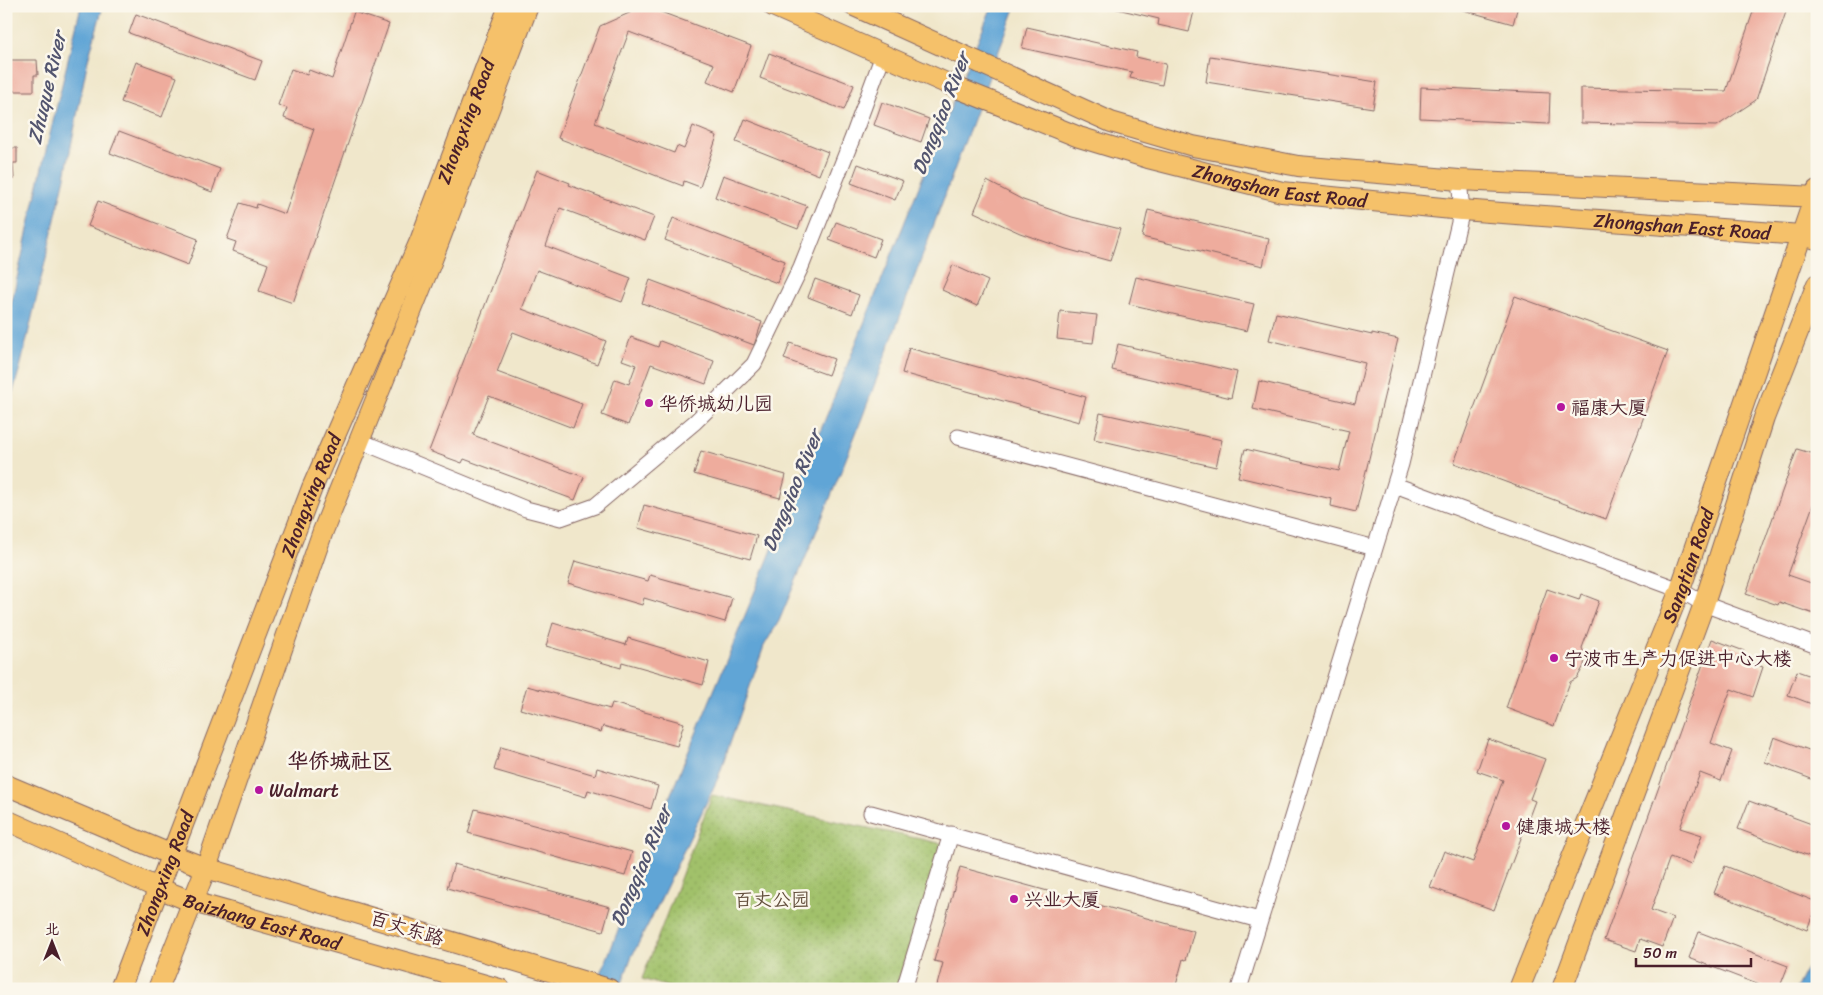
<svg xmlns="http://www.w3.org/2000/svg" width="1823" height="995" font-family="Sriracha,'LXGW WenKai TC',sans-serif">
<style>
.park{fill:url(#park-dots);stroke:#76704a}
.water{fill:#60a5d6;stroke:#556280}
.building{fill:#eeac9d}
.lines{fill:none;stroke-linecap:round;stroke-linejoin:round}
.minor-casing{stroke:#846563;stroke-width:17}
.major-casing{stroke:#846563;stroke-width:22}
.minor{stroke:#fff;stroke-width:15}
.major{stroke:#f5c16b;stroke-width:20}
.poi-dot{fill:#b5179e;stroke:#fbf7ec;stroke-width:2}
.labels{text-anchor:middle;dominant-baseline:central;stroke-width:5;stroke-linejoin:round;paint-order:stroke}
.street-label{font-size:19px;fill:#4a1f2b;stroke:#fbf7ec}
.poi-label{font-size:19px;fill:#4a1f2b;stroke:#fbf7ec;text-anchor:start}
.park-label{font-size:19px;fill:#64503e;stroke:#fbf7ec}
.water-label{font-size:20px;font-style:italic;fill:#53556f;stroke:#fbf7ec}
.quarter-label{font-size:21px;font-weight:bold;fill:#4a1f2b;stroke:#fbf7ec}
</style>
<defs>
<pattern id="park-dots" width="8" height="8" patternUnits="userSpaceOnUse" patternTransform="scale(1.25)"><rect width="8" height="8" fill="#a1c16a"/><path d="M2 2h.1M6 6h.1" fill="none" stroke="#8ca55c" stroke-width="1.8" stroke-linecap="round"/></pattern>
</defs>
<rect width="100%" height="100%" fill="#fbf7ec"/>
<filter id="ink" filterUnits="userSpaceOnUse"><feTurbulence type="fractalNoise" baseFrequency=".02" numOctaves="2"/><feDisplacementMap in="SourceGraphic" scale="10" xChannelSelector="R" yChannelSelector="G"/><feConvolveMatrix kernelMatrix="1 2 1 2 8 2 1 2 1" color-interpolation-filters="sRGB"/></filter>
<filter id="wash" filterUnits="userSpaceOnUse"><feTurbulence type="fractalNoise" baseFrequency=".0096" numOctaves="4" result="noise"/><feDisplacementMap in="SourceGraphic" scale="20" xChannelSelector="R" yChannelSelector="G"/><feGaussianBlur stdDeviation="1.12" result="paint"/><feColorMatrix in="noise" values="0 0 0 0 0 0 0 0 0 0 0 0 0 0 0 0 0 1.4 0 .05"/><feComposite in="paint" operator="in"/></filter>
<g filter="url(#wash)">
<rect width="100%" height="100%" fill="#f0e7cb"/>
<path class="park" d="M 712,795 L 944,844 L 896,989 L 675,989 L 642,979 Z"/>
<path class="water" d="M 81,6 L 103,6 L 87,64 L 65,177 L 21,364 L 6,416 L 6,327 L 42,167 Z
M 992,6 L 1016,6 C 963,143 914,281 862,418 C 836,486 807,554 779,621 L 764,646 L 718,778 L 658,905 L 631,958 L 620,989 L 594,989 C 619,934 636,876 660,820 C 741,627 820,433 898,239 C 929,161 960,83 992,6 Z
M 1817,948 L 1817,987 L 1816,989 L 1796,989 Z"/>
<g id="blocks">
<path class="building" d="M 645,6 L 751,46 L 734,92 L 707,81 L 714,64 L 629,32 L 595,123 L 674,153 L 677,146 L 684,149 L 693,126 L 717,136 L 700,187 L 684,181 L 683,186 L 558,138 L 600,26 Z
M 1105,6 L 1172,6 L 1194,11 L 1189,32 L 1158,25 L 1159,19 Z
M 1449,6 L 1518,6 L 1513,24 Z
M 1732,6 L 1788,6 L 1756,100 L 1717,126 L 1581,123 L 1581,88 L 1726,91 L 1753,12 Z
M 354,12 L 389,24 L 293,303 L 259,291 L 268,264 L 233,251 L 236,242 L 227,239 L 240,203 L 256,208 L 257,204 L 285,214 L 314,129 L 284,118 L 287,108 L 278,105 L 291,69 L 307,75 L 309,70 L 332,79 Z
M 136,14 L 262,61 L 255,80 L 129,33 Z
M 1027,27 L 1137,52 L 1136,57 L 1166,64 L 1162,85 L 1130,78 L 1132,72 L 1022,48 Z
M 769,53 L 854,85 L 844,110 L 760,78 Z
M 1210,56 L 1377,82 L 1373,108 L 1206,82 Z
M 6,60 L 37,60 L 38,75 L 34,75 L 34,91 L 6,91 Z
M 136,62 L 177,77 L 162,117 L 121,102 Z
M 1421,87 L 1550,93 L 1549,124 L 1420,118 Z
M 882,102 L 929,119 L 921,142 L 874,125 Z
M 745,119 L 828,152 L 819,175 L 736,142 Z
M 119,131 L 220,169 L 212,192 L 110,153 Z
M 6,148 L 17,148 L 17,163 L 13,163 L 14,179 L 6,179 Z
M 858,164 L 903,181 L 895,200 L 851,183 Z
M 537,170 L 570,183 L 569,185 L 654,217 L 645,240 L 560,208 L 546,246 L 631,278 L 622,302 L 537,270 L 522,309 L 606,341 L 597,364 L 513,332 L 497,372 L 582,404 L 573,428 L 489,396 L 473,435 L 584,477 L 575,500 L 464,459 L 462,463 L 429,451 Z
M 723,175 L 807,206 L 798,229 L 715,197 Z
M 987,181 L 1023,200 L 1072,217 L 1120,229 L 1110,261 L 1066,249 L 1020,233 L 974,212 Z
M 98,201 L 198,239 L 188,265 L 88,226 Z
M 1148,210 L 1269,239 L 1263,266 L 1142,237 Z
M 673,218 L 785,261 L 777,283 L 665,240 Z
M 836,222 L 881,239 L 874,257 L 829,240 Z
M 953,265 L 988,281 L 977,306 L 942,290 Z
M 1136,277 L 1254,304 L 1247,331 L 1129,304 Z
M 815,279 L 859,295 L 852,314 L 808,297 Z
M 650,280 L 762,322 L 754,345 L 642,303 Z
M 1515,296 L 1668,351 L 1606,519 L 1454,463 Z
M 1060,311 L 1097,315 L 1093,343 L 1057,339 Z
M 1276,313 L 1372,335 L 1372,333 L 1398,339 L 1356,512 L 1331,506 L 1332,499 L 1238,477 L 1245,449 L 1339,471 L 1349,431 L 1253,409 L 1259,381 L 1355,404 L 1365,363 L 1269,340 Z
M 631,337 L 658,347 L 660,341 L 714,361 L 706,384 L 651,364 L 628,425 L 602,415 L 615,379 L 629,384 L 636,365 L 622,360 Z
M 790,343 L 834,359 L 828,375 L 784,359 Z
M 1118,344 L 1237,372 L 1231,398 L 1112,370 Z
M 909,348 L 1086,397 L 1079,422 L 902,373 Z
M 1100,413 L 1222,440 L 1216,467 L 1094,439 Z
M 1797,449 L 1817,455 L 1817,494 L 1788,575 L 1817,585 L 1817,615 L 1779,602 L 1778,605 L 1746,594 Z
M 701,451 L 786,475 L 780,498 L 694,474 Z
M 644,505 L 757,536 L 750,559 L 638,528 Z
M 575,561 L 648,581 L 650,575 L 732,598 L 725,622 L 644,598 L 642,605 L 568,583 Z
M 1547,589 L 1579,600 L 1581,594 L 1599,601 L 1582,648 L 1585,655 L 1584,666 L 1577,678 L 1570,682 L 1554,726 L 1506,708 Z
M 553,623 L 626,645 L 628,638 L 709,662 L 703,685 L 622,662 L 621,668 L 546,646 Z
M 1712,639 L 1744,651 L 1741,659 L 1763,667 L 1753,697 L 1731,689 L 1711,743 L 1732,751 L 1721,781 L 1700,773 L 1680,828 L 1702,835 L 1691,865 L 1670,857 L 1651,910 L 1673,918 L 1662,947 L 1640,939 L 1636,951 L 1604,940 Z
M 1797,671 L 1817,678 L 1817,706 L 1788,695 Z
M 527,686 L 610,709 L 612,703 L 684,723 L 677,746 L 603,726 L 601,732 L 520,709 Z
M 1774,737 L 1817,753 L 1817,781 L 1765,762 Z
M 1488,739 L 1545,759 L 1530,799 L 1535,801 L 1494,910 L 1430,887 L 1444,851 L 1473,862 L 1503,780 L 1477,771 Z
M 501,747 L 595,775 L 597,768 L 658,786 L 651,809 L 588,790 L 586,797 L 494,770 Z
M 1749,801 L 1817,826 L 1817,859 L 1738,829 Z
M 475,809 L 632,852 L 625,876 L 468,833 Z
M 454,864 L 610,907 L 603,931 L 447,888 Z
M 1725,866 L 1817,902 L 1807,930 L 1714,893 Z
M 960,867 L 1194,931 L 1186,960 L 1183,959 L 1175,989 L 936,989 L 943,963 L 934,961 Z
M 1699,932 L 1788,966 L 1779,989 L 1770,989 L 1689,958 Z"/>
</g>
</g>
<g filter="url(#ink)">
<use href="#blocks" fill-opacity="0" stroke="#846563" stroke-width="1"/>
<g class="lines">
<g class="minor-casing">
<path id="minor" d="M 958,437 L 1375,548 L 1239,989
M 360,441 L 526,509 L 561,518 L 595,506 L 695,422 L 754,364 L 801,267 L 852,139 L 883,55
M 1395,485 L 1680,590 L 1704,604 L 1817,646
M 1375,548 L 1401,464 L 1462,210 L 1459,180
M 871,813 L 1259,920
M 904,989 L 951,834"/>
</g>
<g class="major-casing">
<g id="major">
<path id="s1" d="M 773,6 L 955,87 L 1079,137 L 1148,158 L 1282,192 L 1462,210 L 1801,235 L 1817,239"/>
<path d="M 854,6 L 1111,122 L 1193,146 L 1298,166 L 1459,180 L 1817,197"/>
<path d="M 6,785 L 172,855 L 206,868 L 609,989"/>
<path id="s2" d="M 6,820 L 158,888 L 193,902 L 500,989"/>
<path id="s3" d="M 120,989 L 312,488 L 420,241 L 509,6"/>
<path d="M 158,989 L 206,868 L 323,531 L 430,265 L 528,6"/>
<path id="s4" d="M 1519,989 L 1680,590 L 1817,190"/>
<path d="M 1562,989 L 1704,604 L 1764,418 L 1817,284"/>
</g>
</g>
<use href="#minor" class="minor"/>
<use href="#major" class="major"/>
</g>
</g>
<g class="poi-dot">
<circle cx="649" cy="403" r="5"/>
<circle cx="1561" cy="407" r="5"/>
<circle cx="1554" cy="658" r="5"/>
<circle cx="259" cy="790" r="5"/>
<circle cx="1506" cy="826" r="5"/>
<circle cx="1014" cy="899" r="5"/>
</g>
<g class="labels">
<g class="street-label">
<text stroke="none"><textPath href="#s3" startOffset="934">Zhongxing Road</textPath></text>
<text stroke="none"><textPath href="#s1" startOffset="540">Zhongshan East Road</textPath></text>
<text stroke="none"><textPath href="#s1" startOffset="945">Zhongshan East Road</textPath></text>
<text stroke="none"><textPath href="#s3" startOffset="529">Zhongxing Road</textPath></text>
<text stroke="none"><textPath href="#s4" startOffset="456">Sangtian Road</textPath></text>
<text stroke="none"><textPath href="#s3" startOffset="124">Zhongxing Road</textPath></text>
<text stroke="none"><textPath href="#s2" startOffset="276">Baizhang East Road</textPath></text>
<text transform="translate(407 928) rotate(17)">百丈东路</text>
</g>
<g class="poi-label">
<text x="659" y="403">华侨城幼儿园</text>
<text x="1571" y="407">福康大厦</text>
<text x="1564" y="658">宁波市生产力促进中心大楼</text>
<text x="269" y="790">Walmart</text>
<text x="1516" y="826">健康城大楼</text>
<text x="1024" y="899">兴业大厦</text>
</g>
<g class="park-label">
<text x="772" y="899">百丈公园</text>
</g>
<g class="water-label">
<text transform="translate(47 88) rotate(-77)">Zhuque River</text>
<text transform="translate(941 114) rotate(-69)">Dongqiao River</text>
<text transform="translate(792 491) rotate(-68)">Dongqiao River</text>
<text transform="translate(641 866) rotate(-67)">Dongqiao River</text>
</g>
<g class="quarter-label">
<text x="340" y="761">华侨城社区</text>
</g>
</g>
<rect width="1823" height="995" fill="none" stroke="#fbf7ec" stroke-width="25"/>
<g transform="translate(52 942)" stroke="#fbf7ec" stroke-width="4" paint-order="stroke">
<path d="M0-4L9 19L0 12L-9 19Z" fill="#4a1f2b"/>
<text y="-8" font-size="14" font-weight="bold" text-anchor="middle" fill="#4a1f2b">北</text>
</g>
<path d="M1636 958v8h115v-8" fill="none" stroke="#4a1f2b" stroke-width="2.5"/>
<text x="1643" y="958" font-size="15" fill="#4a1f2b" stroke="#fbf7ec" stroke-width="4" paint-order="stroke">50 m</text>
</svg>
